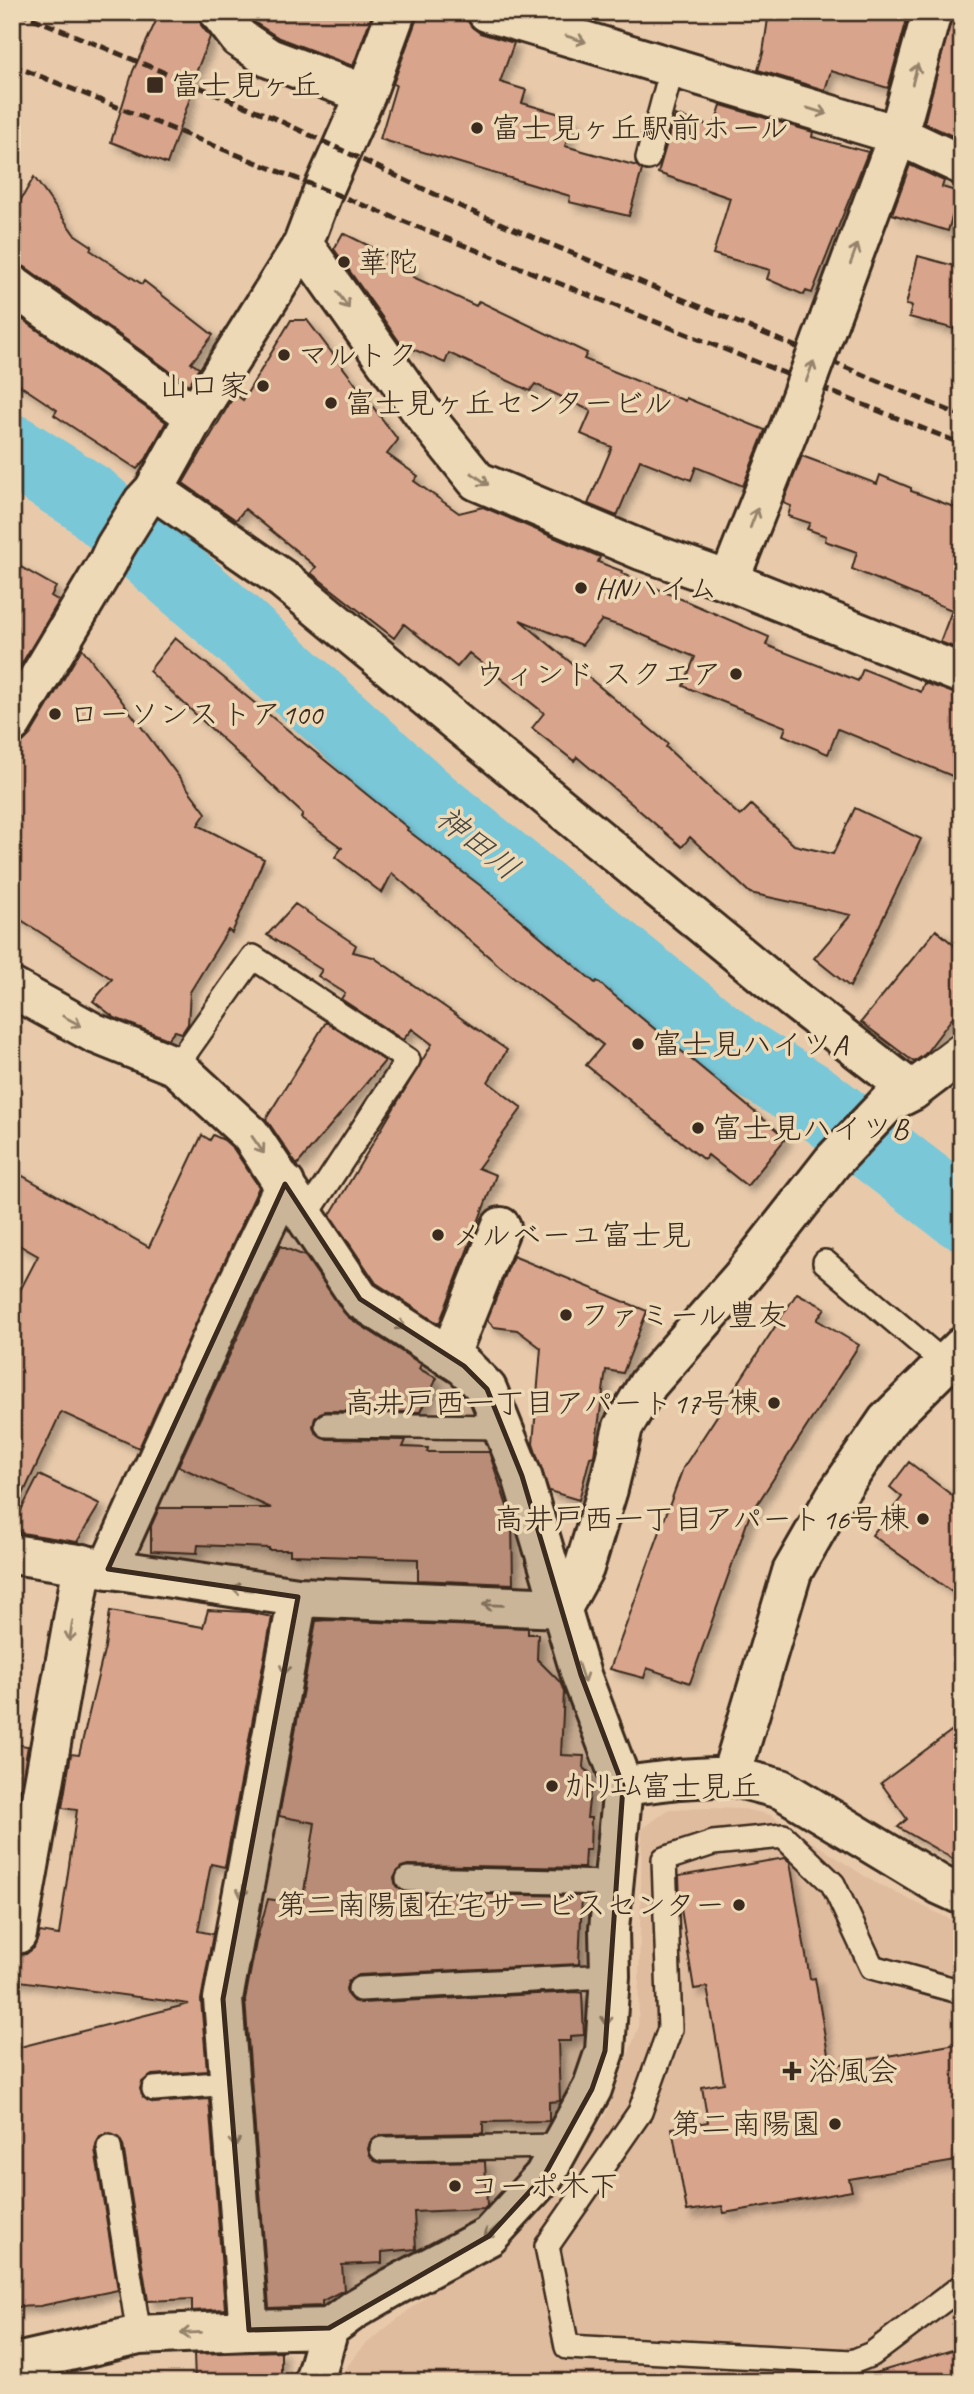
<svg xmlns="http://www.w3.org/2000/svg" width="974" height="2394" font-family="Caveat,'Klee One',sans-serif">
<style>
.built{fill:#e0bc9f}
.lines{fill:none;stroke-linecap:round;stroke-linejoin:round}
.river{stroke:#7ac7d8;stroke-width:72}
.building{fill:#d8a58c;stroke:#3b2a1e;stroke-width:2;filter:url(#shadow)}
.lane-casing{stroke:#3b2a1e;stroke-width:28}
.street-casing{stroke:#3b2a1e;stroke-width:44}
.secondary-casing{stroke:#3b2a1e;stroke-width:44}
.lane{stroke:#eed9b7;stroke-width:23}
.street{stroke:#eed9b7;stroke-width:38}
.secondary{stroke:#eed9b7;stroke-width:38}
.rail{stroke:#3b2a1e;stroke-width:5;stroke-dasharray:10 5;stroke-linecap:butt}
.street-bridge-casing{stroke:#3b2a1e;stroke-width:44;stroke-linecap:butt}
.street-bridge{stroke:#eed9b7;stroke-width:38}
.oneway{stroke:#94826a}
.marked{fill:#3b2a1e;fill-opacity:0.2;stroke:#3b2a1e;stroke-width:5;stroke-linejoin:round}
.poi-dot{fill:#3b2a1e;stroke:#eed9b7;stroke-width:2.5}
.labels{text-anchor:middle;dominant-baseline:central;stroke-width:7;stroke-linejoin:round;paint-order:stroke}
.poi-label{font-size:30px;fill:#3b2a1e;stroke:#eed9b7;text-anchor:start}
.water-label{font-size:32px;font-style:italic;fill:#484943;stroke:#eed9b7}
</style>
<defs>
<filter id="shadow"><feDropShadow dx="6" dy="6" stdDeviation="3.5" flood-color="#0004"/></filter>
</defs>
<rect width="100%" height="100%" fill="#e8caab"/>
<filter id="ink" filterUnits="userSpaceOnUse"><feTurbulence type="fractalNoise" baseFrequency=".0143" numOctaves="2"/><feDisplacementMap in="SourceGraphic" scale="14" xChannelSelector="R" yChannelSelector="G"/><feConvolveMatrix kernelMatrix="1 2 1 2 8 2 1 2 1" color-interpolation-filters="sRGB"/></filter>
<g filter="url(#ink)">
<path class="built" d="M 708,1808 L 744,1809 L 771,1815 L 874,1882 L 962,1925 L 962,2382 L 335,2382 L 362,2347 L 459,2270 L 517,2238 L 606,2114 L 638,2028 L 642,1829 L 669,1809 Z"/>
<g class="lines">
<path class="river" d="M 12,450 L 89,499 L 230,622 L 431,805 L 590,934 L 735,1051 L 812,1099 L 962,1214"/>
</g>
<path class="building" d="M 160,12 L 198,12 L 201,25 L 210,37 L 188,93 L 191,95 L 167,164 L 111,142 L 133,71 Z
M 247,12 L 373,12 L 353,66 L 279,38 L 254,22 Z
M 431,12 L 468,21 L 472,27 L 480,33 L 514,43 L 500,82 L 526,90 L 522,103 L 574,118 L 565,146 L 637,166 L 642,170 L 629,216 L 569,202 L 570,196 L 380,139 L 396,85 L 393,84 L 417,18 Z
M 769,12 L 909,12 L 888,88 L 831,71 L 825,90 L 758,70 L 763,53 Z
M 953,12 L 962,12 L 962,120 L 957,138 L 924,123 Z
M 721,105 L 813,132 L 812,137 L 868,152 L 812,293 L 806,291 L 804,295 L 767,279 L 770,270 L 713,254 L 730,198 L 658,173 L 675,115 L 714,127 Z
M 910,165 L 944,181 L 942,187 L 959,192 L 948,231 L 892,214 Z
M 34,177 L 74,234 L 92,246 L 90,250 L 142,284 L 144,281 L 213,335 L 191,363 L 199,368 L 189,385 L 25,267 L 12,263 L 12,215 Z
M 343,233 L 416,269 L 413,277 L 476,306 L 479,301 L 587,353 L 584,359 L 685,401 L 686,398 L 765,430 L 743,486 L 696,467 L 691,480 L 640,460 L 617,516 L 588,504 L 612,447 L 581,434 L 591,411 L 535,384 L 530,391 L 449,353 L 445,363 L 401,344 L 334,249 Z
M 918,256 L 962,268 L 962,321 L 958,321 L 955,329 L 909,317 L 912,306 L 906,305 Z
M 22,319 L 166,422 L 146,459 L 137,469 L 54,415 L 57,410 L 12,380 L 12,334 Z
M 291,320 L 307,320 L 398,440 L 387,454 L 418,476 L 414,481 L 459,513 L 483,507 L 600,557 L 598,562 L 622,571 L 621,573 L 769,637 L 766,645 L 858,681 L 863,669 L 921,692 L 924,683 L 962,695 L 962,780 L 838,729 L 828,754 L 783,735 L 786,727 L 683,686 L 695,657 L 626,628 L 602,620 L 582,645 L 520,620 L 668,744 L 666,747 L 740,816 L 751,805 L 794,845 L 833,854 L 855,808 L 921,839 L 850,987 L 814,958 L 851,915 L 750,893 L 690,837 L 682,847 L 577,757 L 574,761 L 532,728 L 544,713 L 469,653 L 457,667 L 404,624 L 394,638 L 311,573 L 316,567 L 245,509 L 236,520 L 183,483 L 235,394 L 243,400 Z
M 802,456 L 877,484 L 880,475 L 911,488 L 911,491 L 962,510 L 962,650 L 940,642 L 952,610 L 852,569 L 857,552 L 825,541 L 826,536 L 807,529 L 810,523 L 788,516 L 791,506 L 783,503 Z
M 12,562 L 56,587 L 51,596 L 59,601 L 12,680 Z
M 175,638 L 408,828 L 407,830 L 481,886 L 595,983 L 597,981 L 786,1138 L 747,1186 L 708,1155 L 704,1160 L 586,1065 L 603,1045 L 503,969 L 392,873 L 382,893 L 335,857 L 342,848 L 301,818 L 303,814 L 149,671 Z
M 82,648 L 206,813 L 198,825 L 264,859 L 232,933 L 228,930 L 190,992 L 188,1024 L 182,1033 L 175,1031 L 168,1039 L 115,1018 L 93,1001 L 112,979 L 12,914 L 12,745 L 23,742 L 31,734 Z
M 295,904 L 356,945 L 353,952 L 373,957 L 507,1050 L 488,1082 L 522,1108 L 478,1168 L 496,1175 L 439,1324 L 376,1283 L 330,1215 L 432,1044 L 412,1029 L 403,1040 L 341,999 L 345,993 L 318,976 L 322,970 L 267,935 Z
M 936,930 L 962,952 L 962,1005 L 925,1054 L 914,1062 L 861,1022 Z
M 326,1022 L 385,1061 L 297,1165 L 266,1119 Z
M 202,1135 L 210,1140 L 213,1135 L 224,1140 L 233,1148 L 259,1187 L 139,1448 L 61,1412 L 12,1518 L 12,1306 L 38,1256 L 12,1241 L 12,1170 L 149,1247 Z
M 280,1246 L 305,1256 L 348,1317 L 421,1364 L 419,1369 L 437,1378 L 420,1412 L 326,1411 L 320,1413 L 315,1418 L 313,1426 L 315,1432 L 327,1439 L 406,1440 L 403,1447 L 428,1448 L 427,1452 L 489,1452 L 512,1521 L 513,1584 L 418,1580 L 418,1559 L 290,1555 L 290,1550 L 269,1550 L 269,1548 L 198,1545 L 197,1553 L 151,1551 L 151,1526 L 159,1508 L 271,1508 L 178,1466 Z
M 513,1256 L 647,1311 L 623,1373 L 606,1370 L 594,1456 L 590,1457 L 579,1500 L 549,1491 L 533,1444 L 541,1348 L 517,1330 L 494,1327 L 487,1320 Z
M 797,1293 L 825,1308 L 817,1320 L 859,1345 L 749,1517 L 690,1683 L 647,1668 L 644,1678 L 610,1669 L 683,1468 Z
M 909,1462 L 962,1503 L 962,1599 L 872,1535 L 902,1497 L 890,1487 Z
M 39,1475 L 100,1504 L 77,1542 L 22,1533 L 12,1528 Z
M 208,1610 L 248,1612 L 272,1617 L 225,1867 L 211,1864 L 198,1931 L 213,1934 L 201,2000 L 207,2071 L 152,2075 L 142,2082 L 140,2089 L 143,2097 L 154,2103 L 209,2099 L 225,2309 L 192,2311 L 192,2299 L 148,2301 L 123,2145 L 119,2138 L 107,2133 L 100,2137 L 95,2149 L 118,2290 L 40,2306 L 12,2307 L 12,2049 L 189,2004 L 12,1980 L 12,1956 L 26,1954 L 34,1948 L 40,1932 L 59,1935 L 77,1810 L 62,1808 L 71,1754 L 79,1755 L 105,1647 L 110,1611 L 203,1627 Z
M 327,1620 L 528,1628 L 528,1634 L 538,1634 L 537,1659 L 560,1682 L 564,1691 L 561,1755 L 584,1756 L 583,1767 L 592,1775 L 587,1818 L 591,1818 L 590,1850 L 585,1850 L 584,1868 L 408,1865 L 401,1867 L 394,1878 L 396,1886 L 408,1893 L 582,1896 L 579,1964 L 359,1975 L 348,1982 L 346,1989 L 348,1996 L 353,2001 L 361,2003 L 577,1992 L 582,1993 L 584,2035 L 570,2036 L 570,2041 L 558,2041 L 560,2101 L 549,2102 L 549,2121 L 483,2122 L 483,2133 L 382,2135 L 370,2142 L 368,2149 L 370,2156 L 375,2161 L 382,2163 L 485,2161 L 487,2206 L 484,2209 L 414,2212 L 416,2249 L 382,2252 L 382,2263 L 342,2265 L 344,2290 L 322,2301 L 322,2306 L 269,2308 L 245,2000 L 256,1942 L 268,1899 L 302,1904 L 315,1823 L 279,1816 L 316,1621 Z
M 962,1723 L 962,1864 L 898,1827 L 907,1819 L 881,1783 Z
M 12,1744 L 28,1746 L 18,1802 L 12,1801 Z
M 785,1858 L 790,1862 L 810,1979 L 815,1978 L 830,2066 L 962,2043 L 962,2160 L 849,2179 L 852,2191 L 724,2213 L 722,2206 L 687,2211 L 672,2128 L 708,2122 L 702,2087 L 724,2083 L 707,1987 L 694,1989 L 680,1903 L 679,1876 Z
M 962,2347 L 962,2382 L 873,2382 L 872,2374 Z
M 281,2351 L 281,2382 L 195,2382 L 194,2354 Z"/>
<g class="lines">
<g class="lane-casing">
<path id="lane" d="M 648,158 L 672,68
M 176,1066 L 253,957 L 408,1060 L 305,1217
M 825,1262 L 944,1363
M 327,1425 L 502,1427
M 408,1879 L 614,1883
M 360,1989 L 610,1976
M 962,1992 L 872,1967 L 833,1884 L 783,1836 L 713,1843 L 664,1859 L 670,2029 L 640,2112 L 547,2246 L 567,2347 L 852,2362 L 872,2354 L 962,2286
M 154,2089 L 229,2083
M 109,2147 L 139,2335
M 382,2149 L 561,2146"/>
</g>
<g class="street-casing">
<path id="street" d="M 219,12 L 239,38 L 269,58 L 366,94
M 487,12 L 898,135 L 962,165
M 303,244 L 424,415 L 477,481 L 641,550 L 729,581 L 962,674
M 12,285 L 195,416
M 830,318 L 898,135 L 932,12
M 154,490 L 284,580 L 793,999 L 912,1091
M 729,581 L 791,424
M 12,723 L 108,562 L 115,547 L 143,502 L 154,490 L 195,416 L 303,244 L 323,191 L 366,94 L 396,12
M 12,988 L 94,1033 L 176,1066 L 250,1134 L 360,1299 L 464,1366 L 487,1389 L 522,1476 L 581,1675 L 623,1786 L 609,1929 L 610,1976 L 605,2051 L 592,2089 L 544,2176 L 489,2236 L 393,2287 L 355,2309 L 329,2328 L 314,2382
M 449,1357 L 501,1227
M 12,1554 L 298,1597 L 562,1608
M 108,1569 L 224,1312 L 285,1184
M 562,1608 L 584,1568 L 608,1489 L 623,1427 L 648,1384 L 742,1277 L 833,1161 L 888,1103 L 912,1091 L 962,1053
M 12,1934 L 17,1934 L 83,1564
M 249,2330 L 329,2328
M 12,2364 L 139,2335 L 249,2330 L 223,1999 L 298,1597"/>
</g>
<g class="secondary-casing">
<path id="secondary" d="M 731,1776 L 792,1572 L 835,1497 L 887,1421 L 962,1347
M 623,1786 L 679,1779 L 731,1776 L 781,1789 L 940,1885 L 962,1895"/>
</g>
<use href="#lane" class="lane"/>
<use href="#street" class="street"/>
<use href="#secondary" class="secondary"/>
<path class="rail" d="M 18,12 L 274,118 L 466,209 L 962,416
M 12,65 L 962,444"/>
<g class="street-bridge-casing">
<path id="street-bridge" d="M 791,424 L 830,318"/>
</g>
<use href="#street-bridge" class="street-bridge"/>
</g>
<defs><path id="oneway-shaft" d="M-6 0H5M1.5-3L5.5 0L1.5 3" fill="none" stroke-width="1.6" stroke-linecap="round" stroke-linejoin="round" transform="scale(1.75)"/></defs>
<g class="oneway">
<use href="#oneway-shaft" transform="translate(576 39) rotate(17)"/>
<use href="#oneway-shaft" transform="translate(915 74) rotate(-75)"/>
<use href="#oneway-shaft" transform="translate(817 111) rotate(17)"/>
<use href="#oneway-shaft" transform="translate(854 254) rotate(-70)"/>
<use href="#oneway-shaft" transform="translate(343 300) rotate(55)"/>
<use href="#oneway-shaft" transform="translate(810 371) rotate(-70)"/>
<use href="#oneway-shaft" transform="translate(480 479) rotate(35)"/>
<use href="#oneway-shaft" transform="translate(754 518) rotate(-69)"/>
<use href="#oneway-shaft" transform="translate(72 1021) rotate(28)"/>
<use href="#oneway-shaft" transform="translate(258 1145) rotate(55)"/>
<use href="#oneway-shaft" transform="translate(396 1323) rotate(33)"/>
<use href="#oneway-shaft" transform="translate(242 1589) rotate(-172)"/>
<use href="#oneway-shaft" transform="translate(493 1605) rotate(-178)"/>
<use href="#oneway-shaft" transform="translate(71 1631) rotate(100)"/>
<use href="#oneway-shaft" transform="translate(286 1664) rotate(101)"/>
<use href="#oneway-shaft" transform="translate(581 1673) rotate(72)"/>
<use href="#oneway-shaft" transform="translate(243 1888) rotate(101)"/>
<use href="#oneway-shaft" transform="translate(607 2015) rotate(94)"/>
<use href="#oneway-shaft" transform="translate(234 2137) rotate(85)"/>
<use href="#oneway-shaft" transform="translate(492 2231) rotate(139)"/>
<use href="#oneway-shaft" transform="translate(191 2333) rotate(177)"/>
</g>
</g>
<path class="marked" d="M 285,1184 L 360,1299 L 464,1366 L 487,1389 L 522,1476 L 581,1675 L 623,1786 L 605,2051 L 592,2089 L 544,2176 L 489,2236 L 329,2328 L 249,2330 L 223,1999 L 298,1597 L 108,1569 Z"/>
<g class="poi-dot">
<rect x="146" y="76" width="18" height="18" rx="3.5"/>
<circle cx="477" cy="128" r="7"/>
<circle cx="344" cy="262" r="7"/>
<circle cx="284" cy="355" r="7"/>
<circle cx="263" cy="386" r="7"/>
<circle cx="331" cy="403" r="7"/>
<circle cx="581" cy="588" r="7"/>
<circle cx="736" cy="674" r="7"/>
<circle cx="55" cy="714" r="7"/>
<circle cx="638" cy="1044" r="7"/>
<circle cx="698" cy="1128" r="7"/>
<circle cx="438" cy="1235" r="7"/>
<circle cx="566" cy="1315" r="7"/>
<circle cx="774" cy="1403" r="7"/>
<circle cx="923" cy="1519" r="7"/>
<circle cx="552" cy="1786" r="7"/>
<circle cx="739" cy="1905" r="7"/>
<path d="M788.5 2060.5h7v7h7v7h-7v7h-7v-7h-7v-7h7z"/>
<circle cx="835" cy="2124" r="7"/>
<circle cx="455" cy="2186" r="7"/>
</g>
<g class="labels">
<g class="poi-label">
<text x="171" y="85">富士見ヶ丘</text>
<text x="491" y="128">富士見ヶ丘駅前ホール</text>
<text x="358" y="262">華陀</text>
<text x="298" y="355">マルトク</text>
<text x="249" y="386" text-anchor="end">山口家</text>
<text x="345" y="403">富士見ヶ丘センタービル</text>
<text x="595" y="588">HNハイム</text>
<text x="722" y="674" text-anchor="end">ウィンド スクエア</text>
<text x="69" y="714">ローソンストア100</text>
<text x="652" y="1044">富士見ハイツA</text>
<text x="712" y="1128">富士見ハイツB</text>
<text x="452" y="1235">メルベーユ富士見</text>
<text x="580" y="1315">ファミール豊友</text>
<text x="760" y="1403" text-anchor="end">高井戸西一丁目アパート17号棟</text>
<text x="909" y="1519" text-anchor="end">高井戸西一丁目アパート16号棟</text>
<text x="566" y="1786">ｶﾄﾘｴﾑ富士見丘</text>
<text x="725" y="1905" text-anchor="end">第二南陽園在宅サービスセンター</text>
<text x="808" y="2071">浴風会</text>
<text x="821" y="2124" text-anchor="end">第二南陽園</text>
<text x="469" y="2186">コーポ木下</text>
</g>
<g class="water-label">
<text transform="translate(478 843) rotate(39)">神田川</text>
</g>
</g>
<rect width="974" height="2394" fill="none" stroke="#eed9b7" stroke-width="42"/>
<rect x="21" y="21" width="932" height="2352" fill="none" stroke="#3b2a1e" stroke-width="2.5" filter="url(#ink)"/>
</svg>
